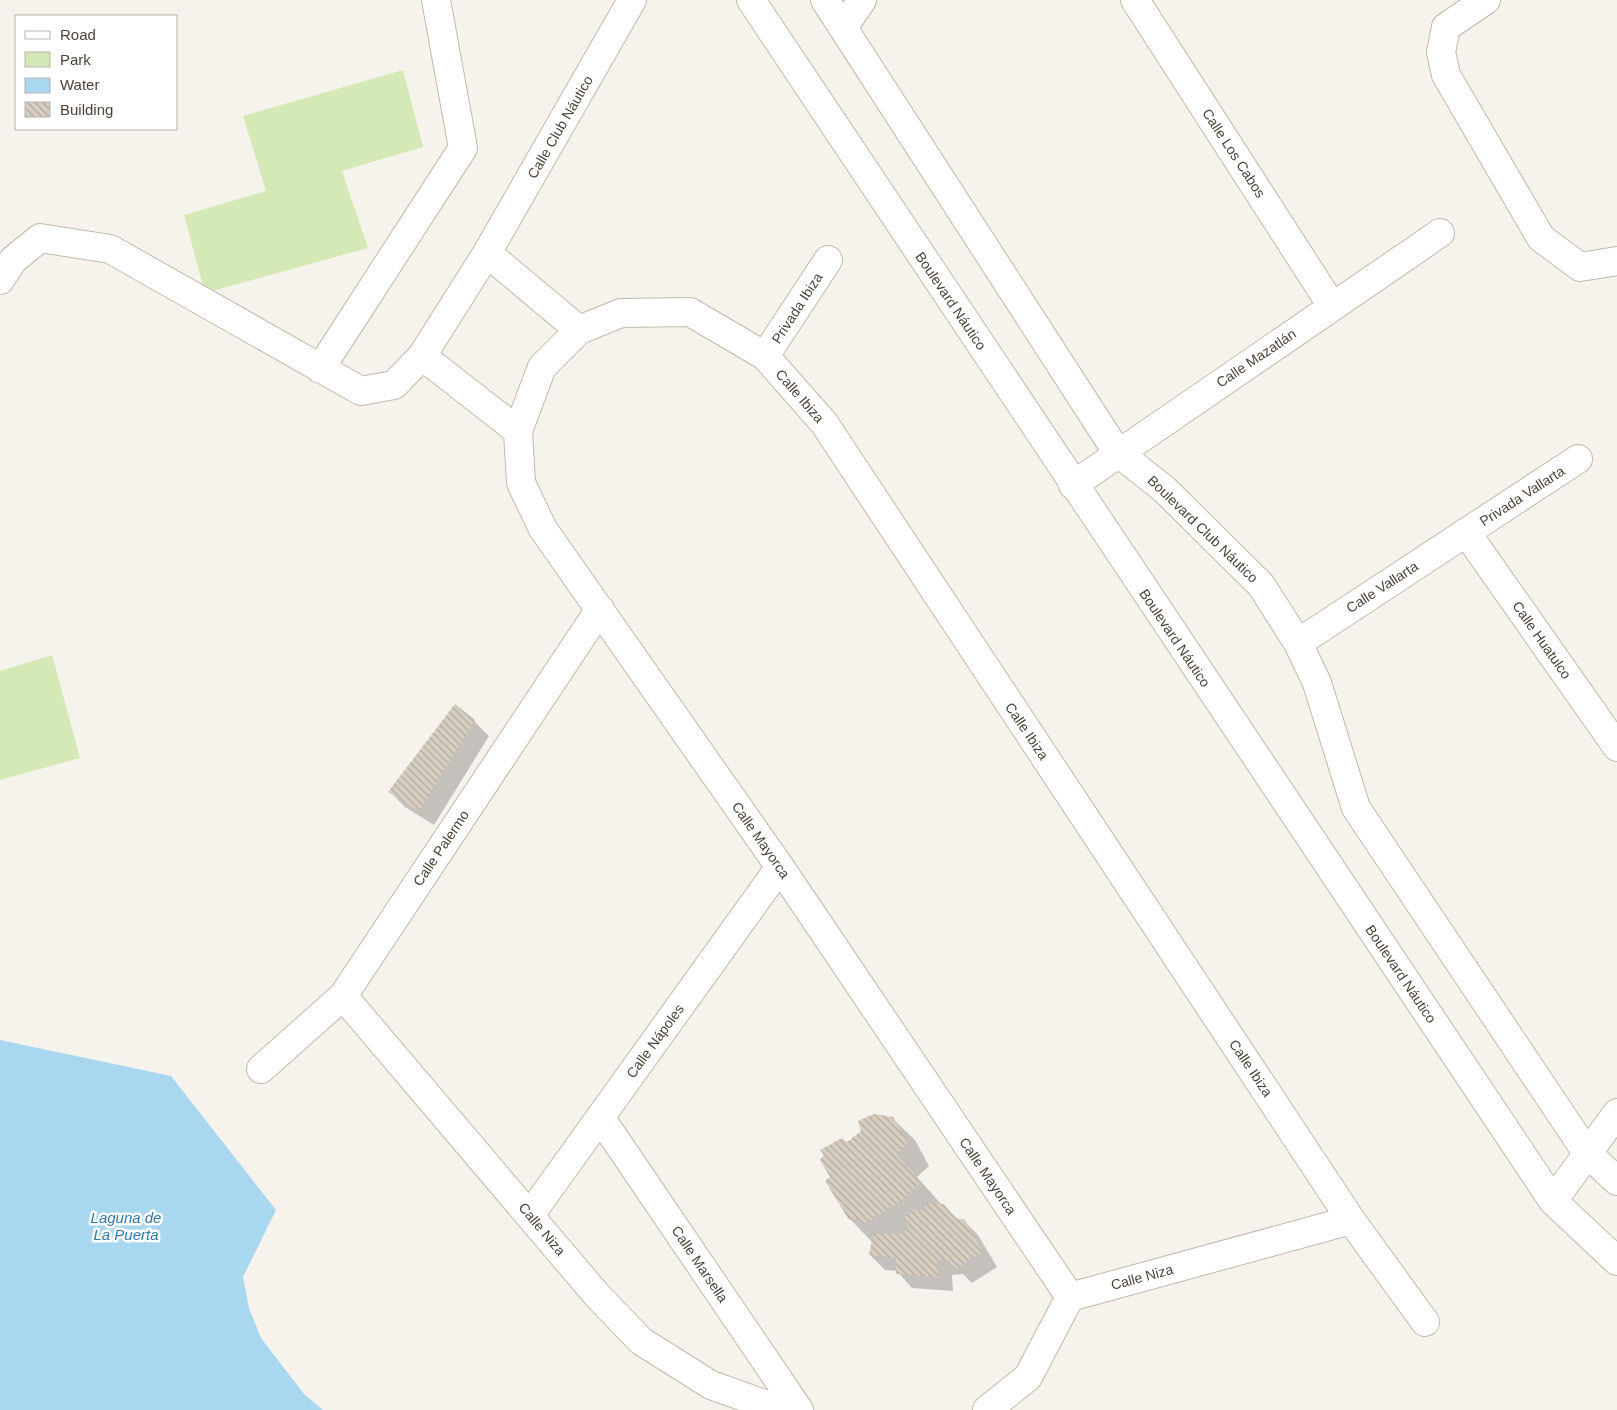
<svg xmlns="http://www.w3.org/2000/svg" width="1617" height="1410" font-family="Helvetica,sans-serif">
<style>
.green{fill:#d4e9b6}
.water{fill:#aad7f0}
.shadow{fill:#0003}
.building{fill:url(#building-back-hatch)}
.lines{fill:none;stroke-linecap:round;stroke-linejoin:round}
.minor-casing{stroke:#c1baae;stroke-width:30}
.minor{stroke:#fff;stroke-width:28}
.labels{text-anchor:middle;dominant-baseline:central;stroke-width:5;stroke-linejoin:round;paint-order:stroke}
.street-label{font-size:14px;fill:#4a4339;stroke:#fff}
.water-label{font-size:15px;font-style:italic;fill:#2f79a6;stroke:#fff}
</style>
<defs>
<pattern id="building-back-hatch" width="6" height="6" patternUnits="userSpaceOnUse" patternTransform="scale(1.25)"><rect width="6" height="6" fill="#d7cec1"/><path d="M-1 5l2 2M0 0l6 6M5-1l2 2" fill="none" stroke="#b0a99e"/></pattern>
</defs>
<rect width="100%" height="100%" fill="#f6f2ec"/>
<path class="green" d="M 403,70 L 423,147 L 342,171 L 368,248 L 205,293 L 184,215 L 266,191 L 243,116 Z
M 52,655 L 80,758 L 0,780 L 0,671 Z"/>
<path class="water" d="M 0,1040 L 171,1076 L 276,1210 L 243,1277 L 249,1308 L 261,1338 L 304,1394 L 323,1410 L 0,1410 Z"/>
<path class="shadow" d="M 474,721 L 489,736 L 434,825 L 405,807 L 390,792 Z
M 883,1115 L 892,1118 L 915,1140 L 929,1166 L 917,1177 L 942,1205 L 959,1220 L 963,1220 L 978,1235 L 997,1267 L 972,1283 L 963,1274 L 952,1275 L 953,1291 L 912,1288 L 897,1271 L 885,1270 L 870,1255 L 872,1242 L 850,1219 L 846,1144 L 862,1131 L 874,1116 Z"/>
<path class="building" d="M 455,704 L 475,720 L 419,811 L 388,792 Z
M 874,1114 L 893,1117 L 908,1144 L 896,1154 L 921,1182 L 900,1202 L 862,1225 L 857,1218 L 849,1220 L 825,1181 L 830,1177 L 820,1160 L 824,1155 L 820,1150 L 842,1138 L 847,1142 L 861,1131 L 858,1121 Z
M 927,1203 L 944,1204 L 956,1219 L 964,1219 L 983,1252 L 956,1269 L 948,1260 L 937,1260 L 938,1277 L 896,1274 L 896,1258 L 869,1255 L 873,1234 L 899,1234 L 909,1229 L 903,1219 L 913,1209 L 920,1212 Z"/>
<g class="lines">
<g class="minor-casing">
<path id="minor" d="M 751,0 L 1553,1201 L 1617,1261
M 825,0 L 1117,452 L 1164,489 L 1261,585 L 1298,643 L 1317,683 L 1356,808 L 1587,1153 L 1617,1181
M 1135,0 L 1332,306
M 1486,0 L 1446,27 L 1441,52 L 1446,75 L 1541,238 L 1580,267 L 1617,261
M 843,28 L 862,0
M 487,253 L 579,330
M 0,280 L 13,260 L 40,238 L 110,249 L 361,391 L 394,385 L 422,356 L 487,253 L 632,0
M 422,356 L 518,431
M 765,356 L 828,260
M 320,369 L 463,148 L 436,0
M 1073,485 L 1440,233
M 1466,532 L 1617,747
M 1298,643 L 1578,459
M 343,996 L 596,1294 L 641,1341 L 711,1385 L 781,1410
M 261,1069 L 343,996 L 600,609
M 600,1117 L 799,1410
M 1553,1201 L 1617,1113
M 530,1215 L 780,867
M 1070,1297 L 780,867 L 543,529 L 521,483 L 518,431 L 542,367 L 579,330 L 621,313 L 690,312 L 765,356 L 824,423 L 1351,1220 L 1425,1322
M 987,1410 L 1028,1377 L 1070,1297 L 1351,1220"/>
</g>
<use href="#minor" class="minor"/>
</g>
<g class="labels">
<g class="street-label">
<text transform="translate(560 127) rotate(-60)">Calle Club Náutico</text>
<text transform="translate(1234 153) rotate(57)">Calle Los Cabos</text>
<text transform="translate(951 301) rotate(56)">Boulevard Náutico</text>
<text transform="translate(797 308) rotate(-57)">Privada Ibiza</text>
<text transform="translate(1256 358) rotate(-34)">Calle Mazatlán</text>
<text transform="translate(800 396) rotate(49)">Calle Ibiza</text>
<text transform="translate(1522 496) rotate(-33)">Privada Vallarta</text>
<text transform="translate(1203 529) rotate(44)">Boulevard Club Náutico</text>
<text transform="translate(1382 587) rotate(-33)">Calle Vallarta</text>
<text transform="translate(1175 638) rotate(56)">Boulevard Náutico</text>
<text transform="translate(1542 640) rotate(55)">Calle Huatulco</text>
<text transform="translate(1027 731) rotate(56)">Calle Ibiza</text>
<text transform="translate(761 840) rotate(55)">Calle Mayorca</text>
<text transform="translate(441 848) rotate(-56)">Calle Palermo</text>
<text transform="translate(1401 974) rotate(56)">Boulevard Náutico</text>
<text transform="translate(655 1041) rotate(-54)">Calle Nápoles</text>
<text transform="translate(1251 1068) rotate(56)">Calle Ibiza</text>
<text transform="translate(988 1176) rotate(56)">Calle Mayorca</text>
<text transform="translate(542 1229) rotate(50)">Calle Niza</text>
<text transform="translate(700 1264) rotate(56)">Calle Marsella</text>
<text transform="translate(1142 1277) rotate(-15)">Calle Niza</text>
</g>
<g class="water-label">
<text x="126" y="1217">Laguna de<tspan x="126" dy="17">La Puerta</tspan></text>
</g>
</g>
<rect x="15" y="15" width="162" height="115" fill="#ffffff" stroke="#b7b4b0"/>
<rect x="25" y="31" width="25" height="8" fill="#ffffff" stroke="#b7b4b0"/>
<text x="60" y="40" font-size="15" fill="#4a4339">Road</text>
<rect x="25" y="52" width="25" height="15" fill="#d4e9b6" stroke="#b7b4b0"/>
<text x="60" y="65" font-size="15" fill="#4a4339">Park</text>
<rect x="25" y="78" width="25" height="15" fill="#aad7f0" stroke="#b7b4b0"/>
<text x="60" y="90" font-size="15" fill="#4a4339">Water</text>
<rect x="25" y="102" width="25" height="15" fill="url(#building-back-hatch)" stroke="#b7b4b0"/>
<text x="60" y="115" font-size="15" fill="#4a4339">Building</text>
</svg>
